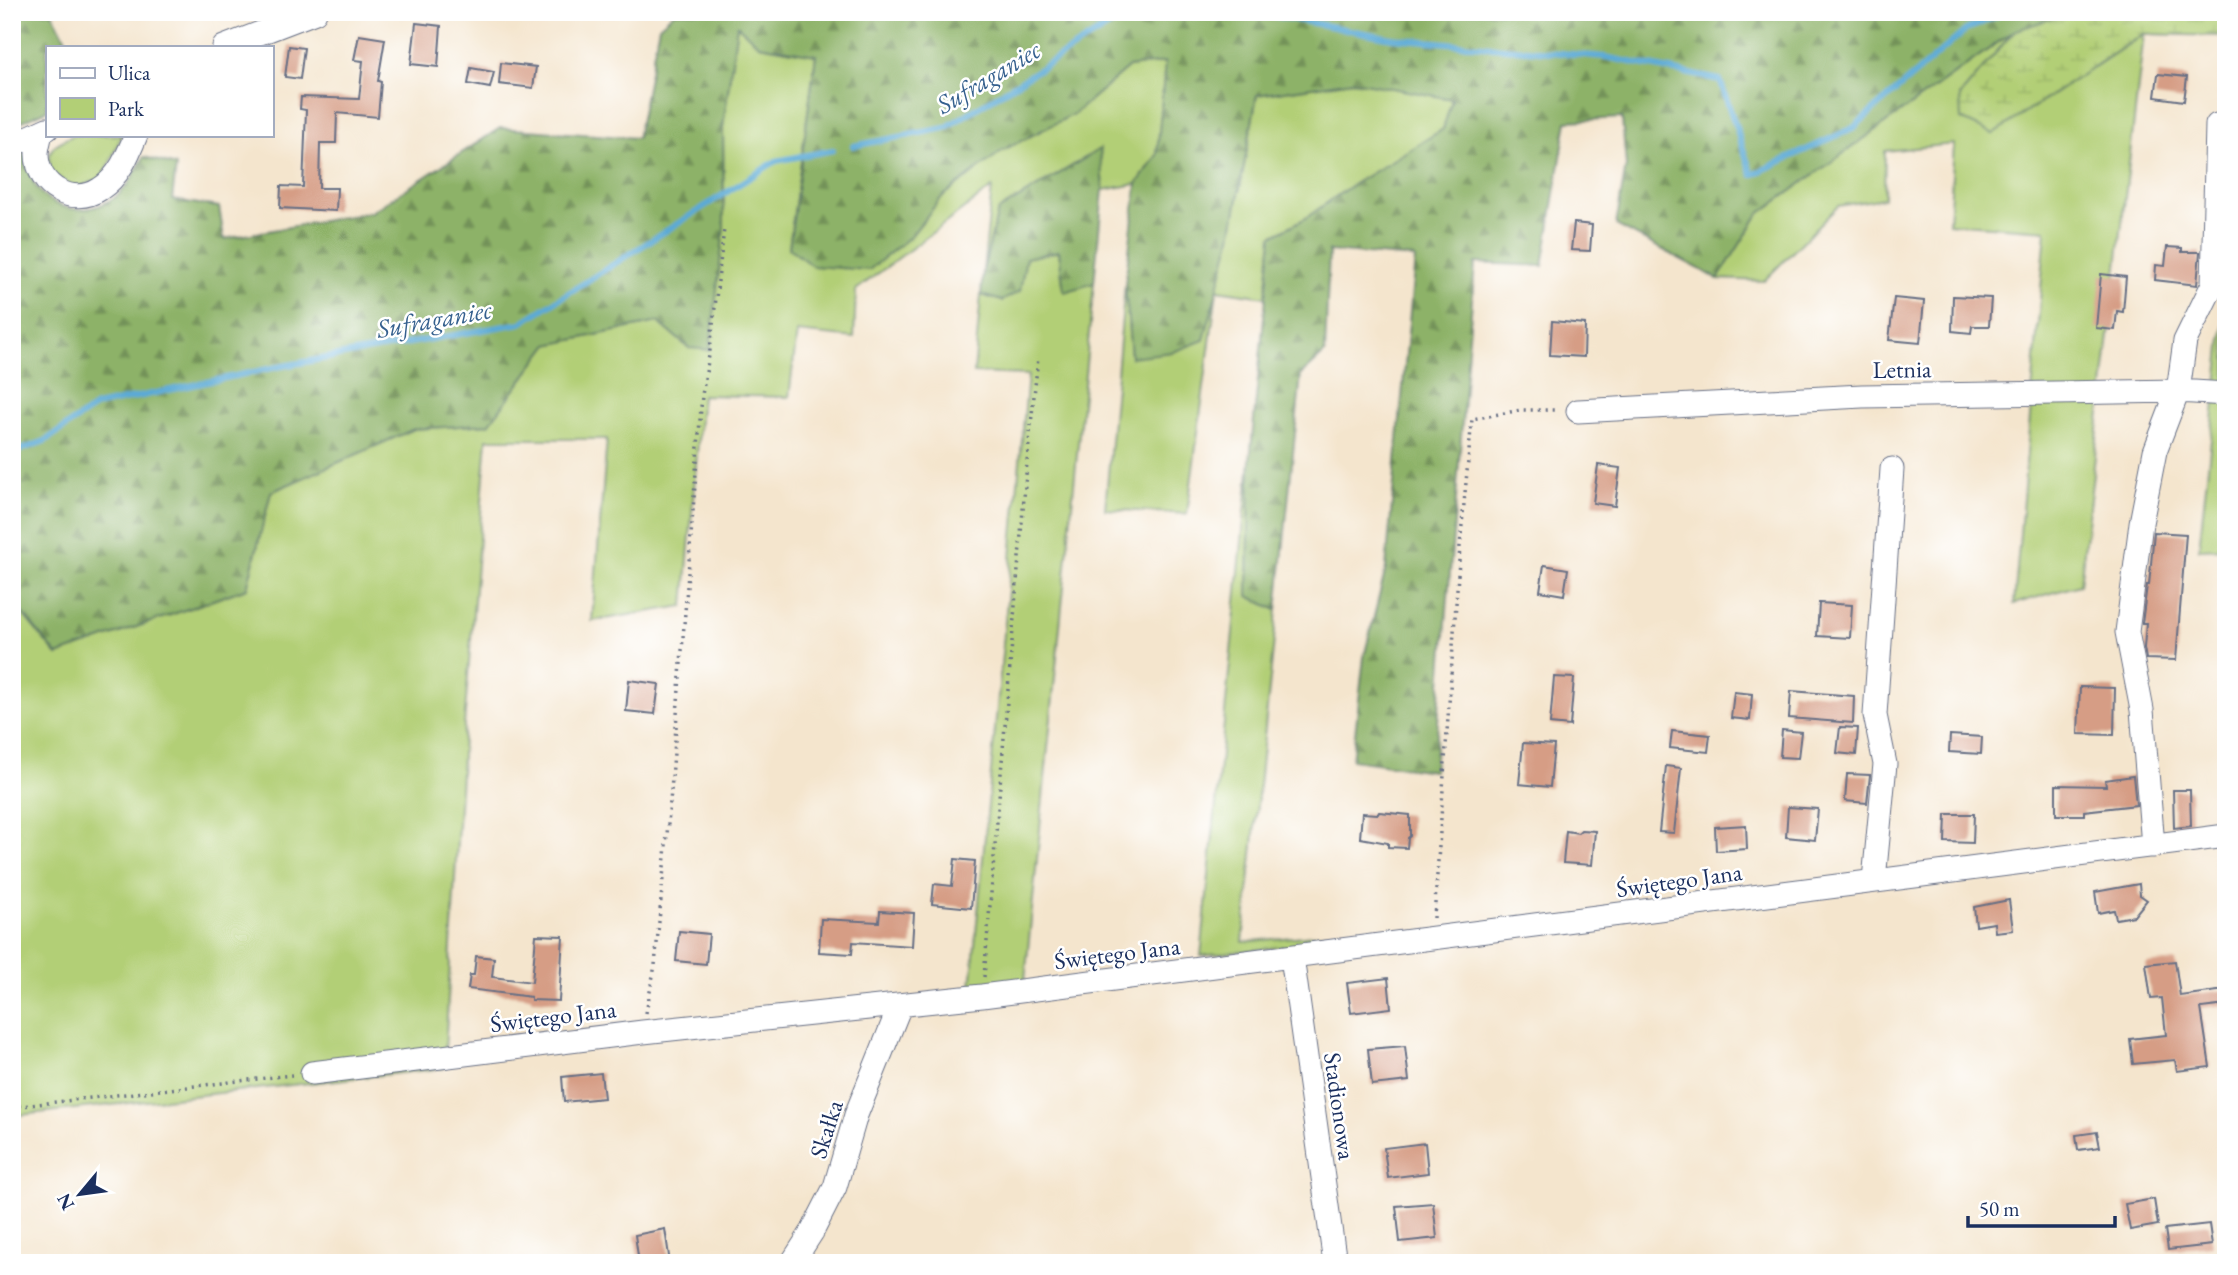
<svg xmlns="http://www.w3.org/2000/svg" width="2238" height="1275" font-family="'EB Garamond',serif">
<style>
.green{fill:#b2cf76;stroke:#667f6a;stroke-width:2}
.forest{fill:url(#forest-firs);stroke:#547062;stroke-width:2}
.wetland{fill:url(#wetland-marsh);stroke:#667f6a;stroke-width:2}
.lines{fill:none;stroke-linecap:round;stroke-linejoin:round}
.stream{stroke:#5caad6;stroke-width:6}
.building{fill:#d69d85}
.minor-casing{stroke:#676f85;stroke-width:25}
.path{stroke:#676f85;stroke-width:3.5;stroke-dasharray:2 5;stroke-linecap:butt}
.minor{stroke:#fff;stroke-width:23}
.labels{text-anchor:middle;dominant-baseline:central;stroke-width:5;stroke-linejoin:round;paint-order:stroke}
.street-label{font-size:24px;fill:#1b2f5e;stroke:#fff}
.water-label{font-size:26px;font-style:italic;fill:#35608e;stroke:#fff}
</style>
<defs>
<pattern id="forest-firs" width="22" height="20" patternUnits="userSpaceOnUse" patternTransform="scale(1.75)"><rect width="22" height="20" fill="#8db267"/><path d="M5 1l3.5 6h-7zM16 11l3.5 6h-7z" fill="#729158"/></pattern>
<pattern id="wetland-marsh" width="20" height="14" patternUnits="userSpaceOnUse" patternTransform="scale(1.75)"><rect width="20" height="14" fill="#b2cf76"/><path d="M1 5h8M5 5V1M11 12h8M15 12V8" fill="none" stroke="#98b268"/></pattern>
</defs>
<rect width="100%" height="100%" fill="#fff"/>
<filter id="ink" filterUnits="userSpaceOnUse"><feTurbulence type="fractalNoise" baseFrequency=".0143" numOctaves="2"/><feDisplacementMap in="SourceGraphic" scale="14" xChannelSelector="R" yChannelSelector="G"/><feConvolveMatrix kernelMatrix="1 2 1 2 8 2 1 2 1" color-interpolation-filters="sRGB"/></filter>
<filter id="wash" filterUnits="userSpaceOnUse"><feTurbulence type="fractalNoise" baseFrequency=".00686" numOctaves="4" result="noise"/><feDisplacementMap in="SourceGraphic" scale="28" xChannelSelector="R" yChannelSelector="G"/><feGaussianBlur stdDeviation="1.57" result="paint"/><feColorMatrix in="noise" values="0 0 0 0 0 0 0 0 0 0 0 0 0 0 0 0 0 1.4 0 .05"/><feComposite in="paint" operator="in"/></filter>
<g filter="url(#wash)">
<rect width="100%" height="100%" fill="#f4e5cd"/>
<path class="green" d="M 737,24 L 759,45 L 816,55 L 789,248 L 910,237 L 942,197 L 1003,150 L 1074,114 L 1129,67 L 1166,62 L 1157,155 L 1137,184 L 1103,190 L 1100,149 L 998,211 L 983,271 L 992,188 L 856,290 L 854,338 L 797,332 L 789,397 L 702,395 L 684,606 L 592,621 L 607,439 L 487,439 L 463,738 L 444,1068 L 12,1116 L 12,601 L 57,655 L 247,588 L 271,492 L 414,429 L 489,424 L 548,345 L 658,322 L 689,348 L 724,229 L 723,127 Z
M 2014,31 L 1960,96 L 1993,134 L 2144,34 L 2080,585 L 2014,604 L 2046,230 L 1949,223 L 1954,144 L 1885,151 L 1884,198 L 1838,206 L 1764,281 L 1718,279 L 1759,214 Z
M 1353,81 L 1453,99 L 1444,129 L 1352,185 L 1306,218 L 1273,236 L 1266,297 L 1217,290 L 1187,514 L 1105,509 L 1125,284 L 1131,357 L 1230,242 L 1257,95 Z
M 74,135 L 122,135 L 103,178 L 76,188 L 50,173 C 47,146 52,146 74,135 Z
M 1059,251 L 1064,292 L 1094,283 L 1025,980 L 971,987 L 1028,375 L 974,373 L 981,295 L 1002,301 L 1026,258 Z
M 2226,302 L 2226,548 L 2199,549 Z
M 1250,460 L 1248,596 L 1277,610 L 1243,942 L 1333,933 L 1333,941 L 1201,956 Z"/>
<path class="forest" d="M 12,12 L 52,12 L 70,47 L 47,47 L 47,110 L 12,126 Z
M 675,12 L 2072,12 L 2014,31 L 1759,214 L 1718,279 L 1616,225 L 1626,166 L 1622,118 L 1567,121 L 1543,266 L 1475,263 L 1434,771 L 1352,760 L 1364,657 L 1386,568 L 1415,258 L 1329,251 L 1325,353 L 1301,375 L 1277,610 L 1248,596 L 1250,460 L 1272,236 L 1306,218 L 1352,185 L 1443,129 L 1452,99 L 1353,81 L 1257,95 L 1230,242 L 1204,340 L 1173,352 L 1131,357 L 1125,284 L 1137,184 L 1157,155 L 1165,62 L 1129,67 L 1074,114 L 1003,150 L 942,197 L 910,237 L 869,270 L 812,266 L 789,248 L 816,55 L 759,45 L 737,25 L 723,127 L 724,229 L 710,350 L 689,348 L 658,322 L 548,345 L 489,424 L 414,429 L 271,492 L 247,588 L 57,655 L 12,601 L 12,154 L 22,149 C 26,160 29,175 35,185 C 56,217 99,216 124,189 C 132,181 137,167 144,157 L 176,166 L 172,200 L 219,207 L 224,239 L 371,212 L 500,128 L 637,138 L 659,26 Z
M 1100,149 L 1103,190 L 1094,283 L 1064,292 L 1059,251 L 1026,258 L 1020,291 L 1002,301 L 981,295 L 983,271 L 998,211 Z"/>
<path class="wetland" d="M 2071,12 L 2226,12 L 2226,36 L 2143,34 L 1993,134 L 1961,119 L 1960,96 L 2014,31 Z"/>
<g class="lines">
<path class="stream" d="M 1255,12 L 1392,38 L 1605,57 L 1720,80 L 1752,175 L 1853,128 L 1966,30 L 2005,12
M 853,146 L 945,128 L 1131,12
M 12,453 L 45,441 L 96,406 L 277,367 L 521,323 L 776,161 L 833,150"/>
</g>
<g id="blocks">
<path class="building" d="M 416,23 L 441,26 L 438,67 L 411,64 Z
M 359,35 L 385,39 L 378,81 L 381,82 L 378,117 L 337,113 L 336,143 L 320,143 L 319,188 L 337,188 L 336,211 L 280,208 L 281,186 L 303,187 L 306,110 L 300,109 L 301,97 L 359,99 L 363,61 L 354,60 Z
M 289,46 L 304,48 L 300,79 L 285,77 Z
M 501,63 L 536,67 L 533,88 L 499,84 Z
M 471,68 L 494,72 L 490,88 L 468,84 Z
M 2158,74 L 2187,77 L 2184,101 L 2155,97 Z
M 1574,223 L 1592,225 L 1590,251 L 1571,250 Z
M 2167,247 L 2182,248 L 2182,252 L 2200,252 L 2197,285 L 2155,280 L 2156,265 L 2165,266 Z
M 2101,274 L 2126,277 L 2123,312 L 2117,311 L 2115,330 L 2096,328 Z
M 1953,296 L 1991,298 L 1989,326 L 1972,326 L 1971,333 L 1952,331 Z
M 1894,298 L 1924,301 L 1920,343 L 1889,340 Z
M 1552,321 L 1585,324 L 1584,357 L 1550,355 Z
M 1598,465 L 1620,468 L 1615,506 L 1593,503 Z
M 2154,532 L 2186,534 L 2176,660 L 2146,659 L 2144,648 L 2146,623 L 2142,623 L 2147,585 L 2149,585 Z
M 1544,565 L 1568,569 L 1564,595 L 1540,591 Z
M 1819,603 L 1852,605 L 1850,638 L 1817,636 Z
M 1554,677 L 1574,678 L 1570,726 L 1550,724 Z
M 629,680 L 659,684 L 655,714 L 626,711 Z
M 2080,687 L 2115,688 L 2114,735 L 2078,734 Z
M 1791,691 L 1854,696 L 1853,723 L 1789,718 Z
M 1734,692 L 1752,694 L 1750,720 L 1731,718 Z
M 1840,727 L 1858,728 L 1856,755 L 1837,753 Z
M 1782,730 L 1801,732 L 1798,758 L 1780,757 Z
M 1672,731 L 1710,735 L 1708,752 L 1670,748 Z
M 1950,735 L 1982,737 L 1981,754 L 1949,752 Z
M 1523,743 L 1554,745 L 1550,787 L 1519,784 Z
M 1666,766 L 1681,768 L 1674,833 L 1659,832 Z
M 1847,774 L 1870,775 L 1867,803 L 1845,801 Z
M 2133,776 L 2136,805 L 2084,811 L 2084,815 L 2056,815 L 2056,785 L 2106,786 L 2105,780 Z
M 2173,790 L 2190,790 L 2191,826 L 2174,828 Z
M 1788,807 L 1818,809 L 1815,840 L 1786,837 Z
M 1379,812 L 1410,815 L 1410,836 L 1408,838 L 1407,848 L 1388,847 L 1388,843 L 1360,838 L 1362,813 L 1378,814 Z
M 1946,814 L 1974,814 L 1973,843 L 1945,842 Z
M 1746,825 L 1747,849 L 1716,851 L 1715,827 Z
M 1581,830 L 1595,831 L 1592,865 L 1563,863 L 1566,831 L 1578,833 Z
M 955,859 L 975,861 L 971,908 L 932,904 L 934,884 L 952,886 Z
M 2139,884 L 2140,895 L 2147,900 L 2134,916 L 2116,919 L 2114,910 L 2098,913 L 2095,892 Z
M 2009,900 L 2013,930 L 1995,932 L 1994,923 L 1976,926 L 1974,907 Z
M 880,911 L 914,913 L 912,946 L 853,942 L 852,954 L 819,952 L 821,919 L 879,922 Z
M 679,931 L 709,934 L 706,964 L 676,961 Z
M 536,935 L 563,936 L 559,1001 L 531,1000 L 531,997 L 468,989 L 470,975 L 474,975 L 476,956 L 494,958 L 492,977 L 532,982 Z
M 2175,961 L 2180,996 L 2226,990 L 2226,1005 L 2201,1008 L 2210,1067 L 2177,1071 L 2175,1060 L 2133,1064 L 2130,1039 L 2166,1035 L 2162,998 L 2151,999 L 2146,964 Z
M 1388,978 L 1391,1008 L 1351,1013 L 1347,983 Z
M 1405,1046 L 1409,1081 L 1372,1085 L 1368,1049 Z
M 601,1073 L 604,1098 L 564,1102 L 562,1077 Z
M 2097,1132 L 2100,1147 L 2078,1150 L 2076,1135 Z
M 1425,1143 L 1428,1173 L 1388,1178 L 1384,1148 Z
M 2154,1199 L 2158,1225 L 2130,1230 L 2125,1204 Z
M 1433,1203 L 1437,1238 L 1400,1242 L 1396,1206 Z
M 2209,1224 L 2212,1245 L 2168,1250 L 2165,1229 Z
M 665,1229 L 670,1263 L 639,1263 L 635,1235 Z"/>
</g>
</g>
<g filter="url(#ink)">
<use href="#blocks" fill-opacity="0" stroke="#676f85" stroke-width="2"/>
<g class="lines">
<g class="minor-casing">
<path id="minor" d="M 224,47 L 315,12
M 41,132 C 40,139 37,147 37,154 C 37,187 73,207 100,189 C 119,177 128,155 136,135
M 12,145 L 47,129
M 1578,411 L 1862,396 L 2178,391 L 2226,394
M 2153,846 L 2142,710 L 2127,632 L 2141,523 L 2155,451 L 2178,391 L 2185,341 L 2213,284 L 2217,125
M 1874,880 L 1885,764 L 1875,715 L 1892,469
M 1292,957 L 1335,1263
M 312,1073 L 643,1032 L 982,996 L 2226,836
M 792,1263 L 812,1232 L 835,1187 L 856,1115 L 900,1006"/>
</g>
<path class="path" d="M 1434,918 L 1460,546 L 1472,419 L 1521,410 L 1558,410
M 984,977 L 1027,462 L 1038,358
M 646,1013 L 655,965 L 671,791 L 702,395 L 710,350 L 724,229
M 12,1107 L 292,1075
M 2150,1263 L 2154,1262"/>
<use href="#minor" class="minor"/>
</g>
</g>
<g class="labels">
<g class="street-label">
<text transform="translate(1902 369) rotate(-1)">Letnia</text>
<text transform="translate(1679 880) rotate(-8)">Świętego Jana</text>
<text transform="translate(1117 953) rotate(-7)">Świętego Jana</text>
<text transform="translate(553 1016) rotate(-7)">Świętego Jana</text>
<text transform="translate(1340 1106) rotate(82)">Stadionowa</text>
<text transform="translate(826 1129) rotate(-72)">Skałka</text>
</g>
<g class="water-label">
<text transform="translate(988 77) rotate(-31)">Sufraganiec</text>
<text transform="translate(434 319) rotate(-10)">Sufraganiec</text>
</g>
</g>
<rect width="2238" height="1275" fill="none" stroke="#fff" stroke-width="42"/>
<rect x="46" y="46" width="228" height="91" fill="#ffffff" stroke="#a4acbf" stroke-width="2"/>
<rect x="60" y="68" width="35" height="10" fill="#ffffff" stroke="#a4acbf" stroke-width="2"/>
<text x="108" y="80" font-size="21" fill="#1b2f5e">Ulica</text>
<rect x="60" y="98" width="35" height="21" fill="#b2cf76" stroke="#a4acbf" stroke-width="2"/>
<text x="108" y="116" font-size="21" fill="#1b2f5e">Park</text>
<g transform="translate(80 1194) rotate(241)" stroke="#ffffff" stroke-width="5" paint-order="stroke">
<path d="M0-5L12 26L0 18L-12 26Z" fill="#1b2f5e"/>
<text y="-10" font-size="19" font-weight="bold" text-anchor="middle" fill="#1b2f5e">N</text>
</g>
<path d="M1968 1216v10h147v-10" fill="none" stroke="#1b2f5e" stroke-width="3.5"/>
<text x="1979" y="1216" font-size="21" fill="#1b2f5e" stroke="#ffffff" stroke-width="5" paint-order="stroke">50 m</text>
</svg>
